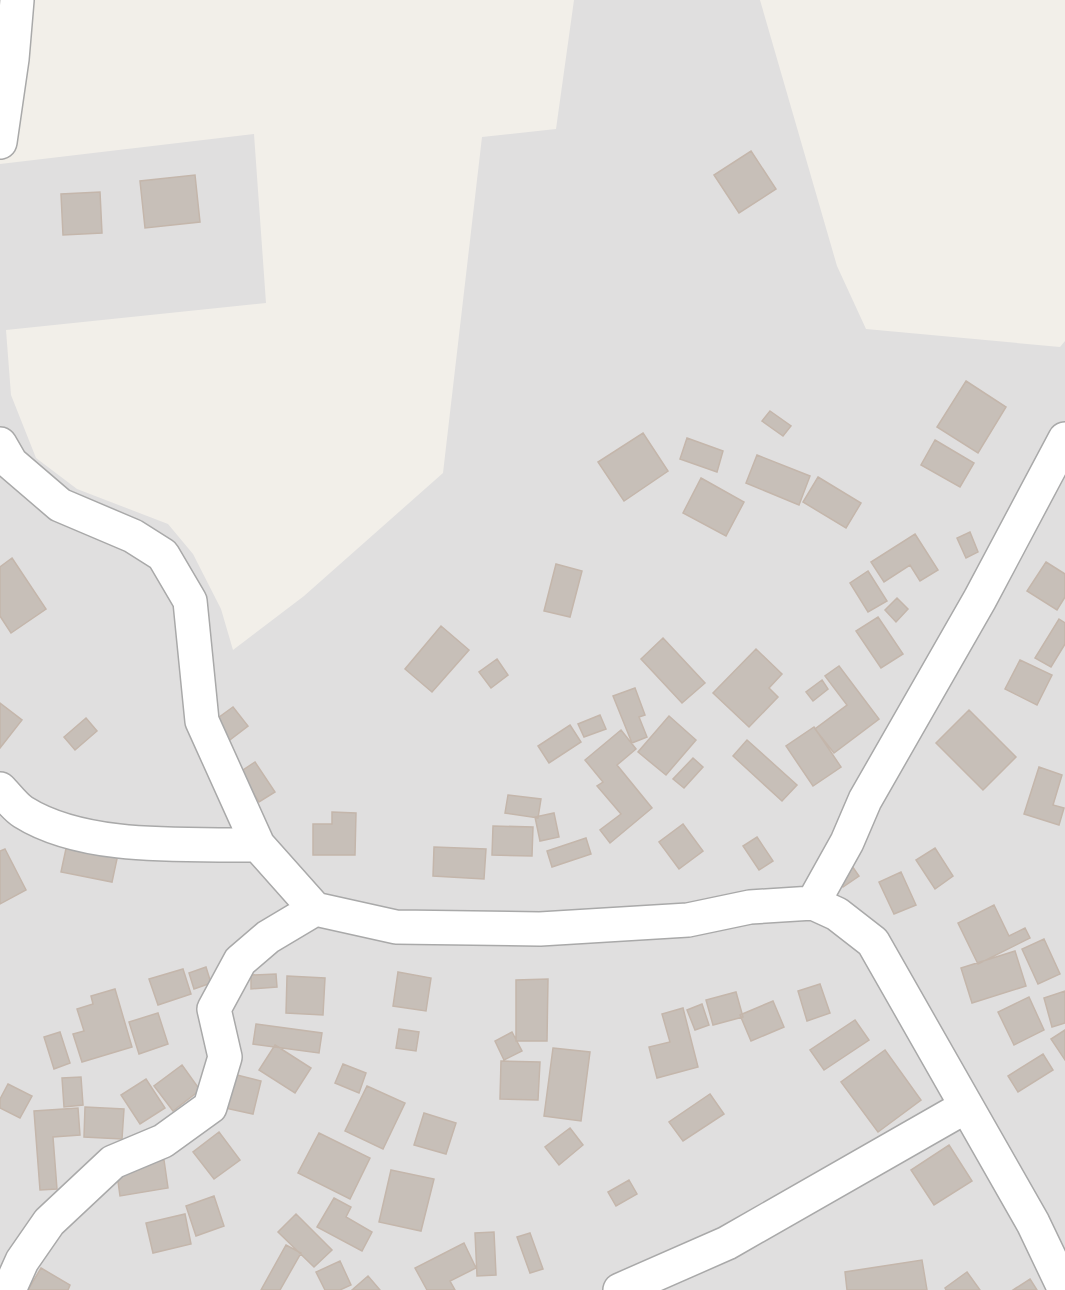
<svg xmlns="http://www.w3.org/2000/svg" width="1065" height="1290" font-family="Arial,sans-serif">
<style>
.residential{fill:#e0dfdf}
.building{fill:#c7bfb8;stroke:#c4b6ab;stroke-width:1.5}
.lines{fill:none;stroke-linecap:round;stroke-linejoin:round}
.minor-casing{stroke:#a9a9a9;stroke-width:36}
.minor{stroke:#fff;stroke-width:33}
</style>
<rect width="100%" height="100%" fill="#f2efe9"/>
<path class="residential" d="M 574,0 L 760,0 L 837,266 L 866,329 L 1060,347 L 1065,341 L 1065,1290 L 0,1290 L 0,164 L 254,134 L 266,303 L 6,330 L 11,395 L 36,458 L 77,489 L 168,524 L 193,554 L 221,609 L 233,650 L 304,596 L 443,473 L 482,137 L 556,129 Z"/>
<path class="building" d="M 751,151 L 776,189 L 739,213 L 714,175 Z
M 195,175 L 200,222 L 145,228 L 140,181 Z
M 100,192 L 102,233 L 63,235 L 61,194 Z
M 966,381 L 1006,407 L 978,453 L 937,427 Z
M 770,411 L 791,426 L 783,436 L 762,421 Z
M 643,433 L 668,471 L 624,501 L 598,462 Z
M 687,438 L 723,451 L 717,472 L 680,459 Z
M 935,440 L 974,463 L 960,487 L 921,465 Z
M 757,455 L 810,476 L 799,505 L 746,483 Z
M 818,477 L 861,503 L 846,528 L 803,502 Z
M 701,478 L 744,502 L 726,536 L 683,513 Z
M 970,532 L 978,552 L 966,558 L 957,538 Z
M 915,534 L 938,570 L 920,581 L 910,565 L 884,582 L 871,562 Z
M 12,558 L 46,609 L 11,633 L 0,616 L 0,567 Z
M 1046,562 L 1065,574 L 1065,597 L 1057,610 L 1027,591 Z
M 556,564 L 582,571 L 570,617 L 544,611 Z
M 868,571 L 887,601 L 868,612 L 850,583 Z
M 897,598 L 908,609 L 896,622 L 885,610 Z
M 878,617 L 903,654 L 881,668 L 856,631 Z
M 1059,619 L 1065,623 L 1065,644 L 1051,667 L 1035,658 Z
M 441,626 L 469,650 L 432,692 L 405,669 Z
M 663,638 L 705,683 L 682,703 L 641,659 Z
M 756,649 L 782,674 L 769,688 L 778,697 L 749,727 L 713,693 Z
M 497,659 L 508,675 L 491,688 L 479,672 Z
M 1020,660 L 1052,675 L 1037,705 L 1005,689 Z
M 839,666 L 879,719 L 834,753 L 815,729 L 847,705 L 825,676 Z
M 822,680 L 828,689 L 813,701 L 806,692 Z
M 635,688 L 645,715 L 639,717 L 647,737 L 632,743 L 613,696 Z
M 0,703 L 22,720 L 0,748 Z
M 233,707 L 248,726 L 222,746 L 207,726 Z
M 969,710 L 1016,757 L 983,790 L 936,743 Z
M 600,715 L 606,729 L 584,737 L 578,724 Z
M 669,716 L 696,740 L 666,775 L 638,752 Z
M 86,718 L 97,731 L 75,750 L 64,737 Z
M 570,725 L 581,742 L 549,763 L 538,746 Z
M 814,727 L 841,767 L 813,786 L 786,746 Z
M 621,730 L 636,749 L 617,765 L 652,808 L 610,843 L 600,830 L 621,814 L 597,786 L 603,782 L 585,760 Z
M 747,740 L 797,785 L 782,801 L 733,756 Z
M 693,758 L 703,767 L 684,788 L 673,779 Z
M 255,762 L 275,792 L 259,802 L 240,772 Z
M 1039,767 L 1062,775 L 1053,805 L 1064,808 L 1059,825 L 1024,814 Z
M 508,795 L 541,799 L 538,818 L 505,813 Z
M 332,812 L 356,813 L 355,855 L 313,855 L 313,824 L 332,824 Z
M 554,813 L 559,837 L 540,841 L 535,817 Z
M 683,824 L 703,851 L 679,869 L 659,842 Z
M 493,826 L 533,827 L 532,856 L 492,855 Z
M 757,837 L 773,861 L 759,870 L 743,846 Z
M 586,838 L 591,854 L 552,867 L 547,851 Z
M 67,844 L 118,854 L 112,882 L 61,872 Z
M 434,847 L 486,849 L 484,879 L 433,876 Z
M 935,848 L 953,876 L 935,889 L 916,860 Z
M 5,849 L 26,890 L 0,904 L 0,851 Z
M 852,866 L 859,876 L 843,887 L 836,877 Z
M 901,872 L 916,905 L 894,914 L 879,882 Z
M 994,905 L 1009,936 L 1025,928 L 1030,938 L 978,964 L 958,923 Z
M 1044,939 L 1060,974 L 1038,984 L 1022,949 Z
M 1015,951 L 1026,986 L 972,1003 L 961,968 Z
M 206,967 L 211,983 L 194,989 L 189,973 Z
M 183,969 L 191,994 L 158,1005 L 149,979 Z
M 398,972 L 431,978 L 426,1011 L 393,1006 Z
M 276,974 L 277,987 L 251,989 L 251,975 Z
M 287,976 L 325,978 L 323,1015 L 286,1013 Z
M 548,979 L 547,1041 L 516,1041 L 516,980 Z
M 820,984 L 830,1013 L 807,1021 L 798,991 Z
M 115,989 L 132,1047 L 82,1062 L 73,1034 L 84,1031 L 77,1009 L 93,1004 L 91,996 Z
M 1065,991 L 1065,1023 L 1052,1027 L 1044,998 Z
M 736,992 L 743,1017 L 713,1025 L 706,1000 Z
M 1029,997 L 1044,1030 L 1014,1045 L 998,1012 Z
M 773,1001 L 784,1027 L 751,1041 L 740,1015 Z
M 702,1004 L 709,1025 L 695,1030 L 687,1010 Z
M 683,1008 L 698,1067 L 657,1078 L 649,1047 L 670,1042 L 662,1014 Z
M 158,1013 L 168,1044 L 139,1054 L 129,1022 Z
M 855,1020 L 869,1040 L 824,1070 L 810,1050 Z
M 256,1024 L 322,1033 L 319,1053 L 253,1044 Z
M 399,1029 L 419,1032 L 416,1051 L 396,1048 Z
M 1065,1030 L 1065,1060 L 1051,1039 Z
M 60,1032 L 70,1063 L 54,1069 L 44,1037 Z
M 512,1032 L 522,1051 L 504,1060 L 495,1041 Z
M 275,1045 L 311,1068 L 295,1093 L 259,1070 Z
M 553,1048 L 590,1052 L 581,1121 L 544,1116 Z
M 885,1050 L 921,1100 L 878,1132 L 841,1082 Z
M 1043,1054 L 1053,1070 L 1018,1092 L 1008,1076 Z
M 501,1061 L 540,1062 L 538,1100 L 500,1099 Z
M 343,1064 L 366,1073 L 359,1093 L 335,1083 Z
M 182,1065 L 200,1090 L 173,1111 L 154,1086 Z
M 233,1074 L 261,1081 L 253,1114 L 225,1108 Z
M 81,1077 L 83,1105 L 64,1107 L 62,1078 Z
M 146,1079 L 165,1108 L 140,1124 L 121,1095 Z
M 8,1084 L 32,1096 L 20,1118 L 0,1108 L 0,1099 Z
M 367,1086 L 405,1103 L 383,1149 L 345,1131 Z
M 710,1094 L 724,1114 L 683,1141 L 669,1122 Z
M 85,1107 L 124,1109 L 122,1139 L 84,1137 Z
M 78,1108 L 80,1135 L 53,1137 L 57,1189 L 40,1190 L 34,1111 Z
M 424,1113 L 456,1123 L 446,1154 L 414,1145 Z
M 570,1128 L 583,1145 L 559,1165 L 545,1147 Z
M 219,1132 L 240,1160 L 214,1179 L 193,1152 Z
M 319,1133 L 370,1158 L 350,1199 L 298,1173 Z
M 949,1145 L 972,1181 L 934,1205 L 911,1170 Z
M 164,1160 L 168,1188 L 120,1196 L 116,1167 Z
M 391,1170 L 434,1179 L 421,1231 L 379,1222 Z
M 629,1180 L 637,1194 L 616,1206 L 608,1192 Z
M 214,1196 L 224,1226 L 196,1236 L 186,1206 Z
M 334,1198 L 351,1207 L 346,1217 L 372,1232 L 362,1251 L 317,1227 Z
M 185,1214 L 191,1244 L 153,1253 L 146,1223 Z
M 296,1214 L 332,1250 L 314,1267 L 278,1232 Z
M 494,1232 L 496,1275 L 477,1276 L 475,1233 Z
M 530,1233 L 543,1269 L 530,1273 L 517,1237 Z
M 464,1243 L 476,1268 L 450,1281 L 455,1290 L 427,1290 L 415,1268 Z
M 286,1245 L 301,1253 L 280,1290 L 261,1290 Z
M 922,1260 L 927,1290 L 847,1290 L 845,1272 Z
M 340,1261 L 351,1285 L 340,1290 L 325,1290 L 316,1272 Z
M 41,1268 L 70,1285 L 68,1290 L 28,1290 Z
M 967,1272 L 980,1290 L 946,1290 L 945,1288 Z
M 368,1276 L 380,1290 L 352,1290 Z
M 1030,1279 L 1037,1290 L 1013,1290 Z"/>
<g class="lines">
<g class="minor-casing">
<path id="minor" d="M 0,142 L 12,59 L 17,0
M 0,444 L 11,463 L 60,505 L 133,536 L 163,555 L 190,601 L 202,721 L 258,845 L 315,909 L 396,927 L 540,929 L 688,920 L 750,907 L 813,903 L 837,914 L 873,942 L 1033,1223 L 1065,1290
M 0,789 C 7,796 15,807 23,812 C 85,851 186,844 258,845
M 813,903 L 847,842 L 865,800 L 980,599 L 1065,439
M 9,1290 L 22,1261 L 49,1222 L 113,1162 L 163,1141 L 210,1107 L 225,1057 L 214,1009 L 240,961 L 268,937 L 315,909
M 620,1290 L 727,1243 L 965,1107"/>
</g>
<use href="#minor" class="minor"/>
</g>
</svg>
